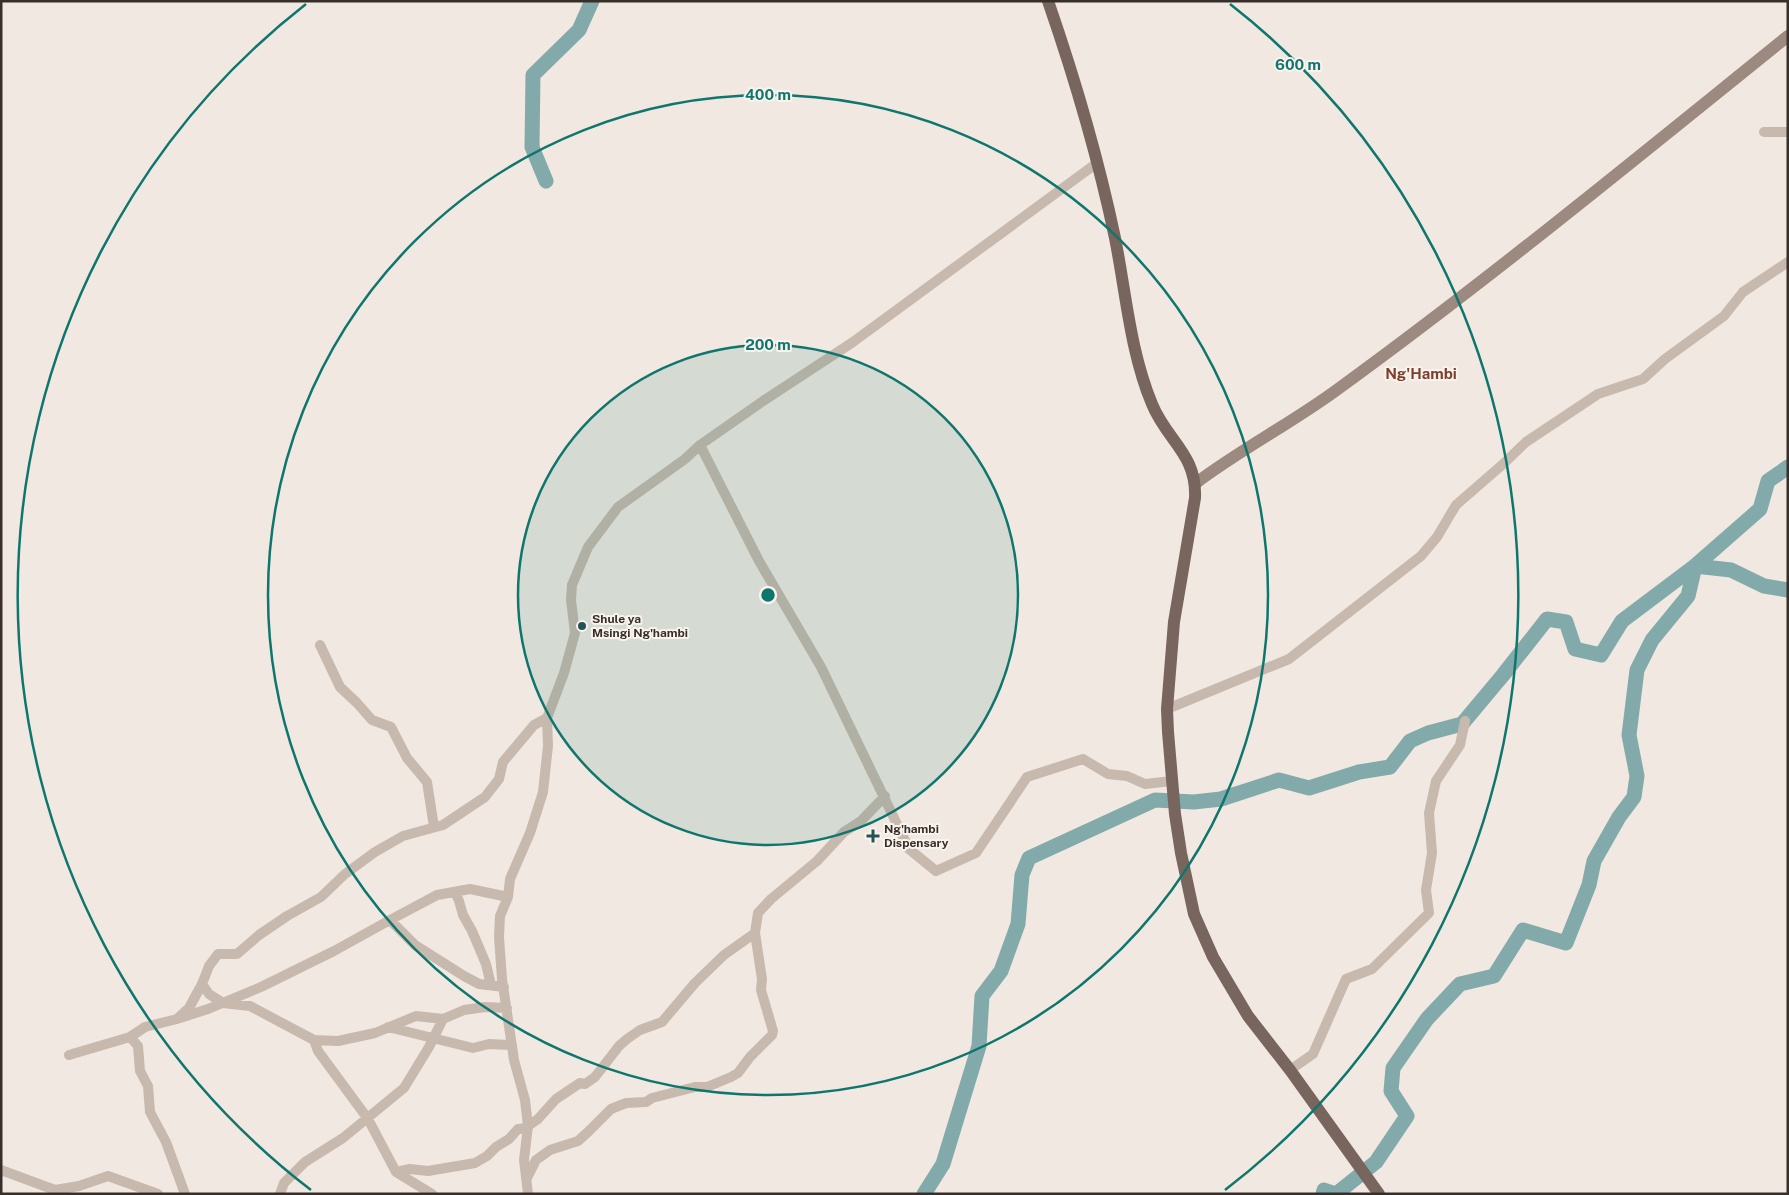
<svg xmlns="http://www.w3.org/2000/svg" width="1789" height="1195" font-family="'Public Sans',sans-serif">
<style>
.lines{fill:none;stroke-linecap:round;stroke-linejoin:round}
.river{stroke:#83aaab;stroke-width:15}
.street{stroke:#c8b9ae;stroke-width:10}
.secondary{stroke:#9c897f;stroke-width:12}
.primary{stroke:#78665e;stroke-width:12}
.ring{fill:none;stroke:#0f766e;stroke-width:2.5}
.poi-dot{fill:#255355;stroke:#f9f3ed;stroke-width:2}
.labels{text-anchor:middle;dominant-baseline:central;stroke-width:4;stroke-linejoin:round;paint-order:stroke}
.poi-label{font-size:12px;font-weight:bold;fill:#382f2b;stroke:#f9f3ed;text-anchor:start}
.quarter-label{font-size:15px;font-weight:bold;fill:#7e3e2d;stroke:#f9f3ed}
.centre{fill:#0f766e;stroke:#f9f3ed;stroke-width:2.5}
.ring-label{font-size:15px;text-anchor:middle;font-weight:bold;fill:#0f766e;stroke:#f9f3ed;stroke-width:4;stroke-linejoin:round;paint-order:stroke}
</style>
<rect width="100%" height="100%" fill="#f1e9e1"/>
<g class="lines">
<path class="river" d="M 546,181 L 532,147 L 533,75 L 579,30 L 592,1
M 924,1194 L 943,1164 L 979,1046 L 982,996 L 1001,971 L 1018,924 L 1022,875 L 1029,858 L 1155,800 L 1194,802 L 1221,799 L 1279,780 L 1309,788 L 1359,772 L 1390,767 L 1410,741 L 1428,733 L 1462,724 L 1503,675 L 1547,619 L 1566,622 L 1575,649 L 1601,655 L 1622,621 L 1695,566 L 1760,509 L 1768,481 L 1788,467
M 1323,1194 L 1324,1190 L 1336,1194
M 1336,1194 L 1376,1162 L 1407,1116 L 1391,1091 L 1393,1068 L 1427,1019 L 1460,984 L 1494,976 L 1523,930 L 1566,943 L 1589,885 L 1594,861 L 1619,817 L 1634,797 L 1637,776 L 1629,735 L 1637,670 L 1652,640 L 1688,596 L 1695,566 L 1731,570 L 1764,586 L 1788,590"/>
<path class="street" d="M 1764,132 L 1788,132
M 1097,163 L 853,342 L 763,401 L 700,445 L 759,561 L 821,667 L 909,849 L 936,871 L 976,853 L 1027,777 L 1083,759 L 1108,774 L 1127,776 L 1145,784 L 1172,781
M 320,645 L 340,687 L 357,703 L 372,720 L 391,727 L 407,758 L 427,782 L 434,827
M 1167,709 L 1289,659 L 1421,556 L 1437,537 L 1456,505 L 1502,465 L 1526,442 L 1598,394 L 1643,379 L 1665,359 L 1724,316 L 1743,292 L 1788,262
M 455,892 L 459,901 L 463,915 L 472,931 L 486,964 L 491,985
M 390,920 L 415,945 L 464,976 L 479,984 L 504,987
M 202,984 L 209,994 L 223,1003 L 250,1006 L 314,1040 L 338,1041 L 375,1033 L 416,1016 L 443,1019 L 464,1010 L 485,1007 L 507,1008
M 180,1018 L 208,1009 L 261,987 L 334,951 L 390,920 L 437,895 L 470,889 L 508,897
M 388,1027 L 473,1048 L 489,1044 L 512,1045
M 130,1037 L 138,1046 L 140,1071 L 148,1086 L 150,1112 L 166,1142 L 185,1194
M 314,1040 L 318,1051 L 368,1119 L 396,1172 L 432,1194
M 69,1055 L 130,1037 L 145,1027 L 177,1019 L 189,1008 L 202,984 L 209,966 L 218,954 L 237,954 L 259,935 L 287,916 L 321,897 L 345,874 L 375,852 L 403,836 L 443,825 L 485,797 L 499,779 L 503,762 L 534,725 L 547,718
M 1290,1070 L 1313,1054 L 1346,979 L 1372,969 L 1429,913 L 1426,890 L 1432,853 L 1429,813 L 1436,781 L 1460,745 L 1465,721
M 528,1126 L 538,1119 L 556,1099 L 580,1083 L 585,1084 L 595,1077 L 619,1046 L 627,1039 L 640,1030 L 662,1022 L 695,983 L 724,955 L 755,933 L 758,913 L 771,899 L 817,861 L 844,832 L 861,821 L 885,796
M 1,1170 L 55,1190 L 79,1186 L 108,1176 L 158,1194
M 396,1172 L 410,1169 L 428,1171 L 475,1163 L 487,1156 L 496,1147 L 509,1139 L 518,1129 L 528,1128
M 527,1178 L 536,1160 L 550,1150 L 578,1141 L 588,1132 L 611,1109 L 626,1103 L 646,1102 L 652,1098 L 695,1087 L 707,1087 L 731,1077 L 738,1073 L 750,1057 L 772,1035 L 773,1031 L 761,990 L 762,979 L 755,933
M 280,1194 L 284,1183 L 305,1162 L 343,1138 L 404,1088 L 429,1047 L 443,1019
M 528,1194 L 524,1160 L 528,1126 L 525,1100 L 514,1060 L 502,979 L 499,937 L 500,916 L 508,897 L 510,879 L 530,833 L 543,792 L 548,746 L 547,718 L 564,673 L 575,633 L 571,600 L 572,585 L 588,547 L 618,507 L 685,459 L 700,445"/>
<path class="secondary" d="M 1196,483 C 1241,449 1292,423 1338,389 C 1492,277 1639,156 1788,36"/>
<path class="primary" d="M 1048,1 C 1075,79 1098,157 1115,238 C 1126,293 1130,351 1152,404 C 1167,441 1197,454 1195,498 L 1174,622 L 1167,709 L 1168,732 L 1175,814 L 1181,853 L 1194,914 L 1213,957 L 1248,1016 L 1290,1070 L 1379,1194"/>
</g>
<circle cx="768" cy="595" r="250" fill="#0f766e" fill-opacity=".12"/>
<g class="ring">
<circle cx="768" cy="595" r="250"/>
<circle cx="768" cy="595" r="500"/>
<path d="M311 1190A750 750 0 0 1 306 4M1230 4A750 750 0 0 1 1225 1190"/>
</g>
<g class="poi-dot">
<circle cx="582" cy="626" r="5"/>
<path d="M870.5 828.5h5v5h5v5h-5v5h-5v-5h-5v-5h5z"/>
</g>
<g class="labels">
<g class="poi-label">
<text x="592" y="619">Shule ya<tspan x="592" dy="14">Msingi Ng'hambi</tspan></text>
<text x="884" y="829">Ng'hambi<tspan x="884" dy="14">Dispensary</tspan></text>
</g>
<g class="quarter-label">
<text x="1421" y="373">Ng'Hambi</text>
</g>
</g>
<circle cx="768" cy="595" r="8" class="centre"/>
<g class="ring-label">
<text x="1298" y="70">600 m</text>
<text x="768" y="100">400 m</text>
<text x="768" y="350">200 m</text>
</g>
<rect width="1789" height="1195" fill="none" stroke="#382f2b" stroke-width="5"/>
</svg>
